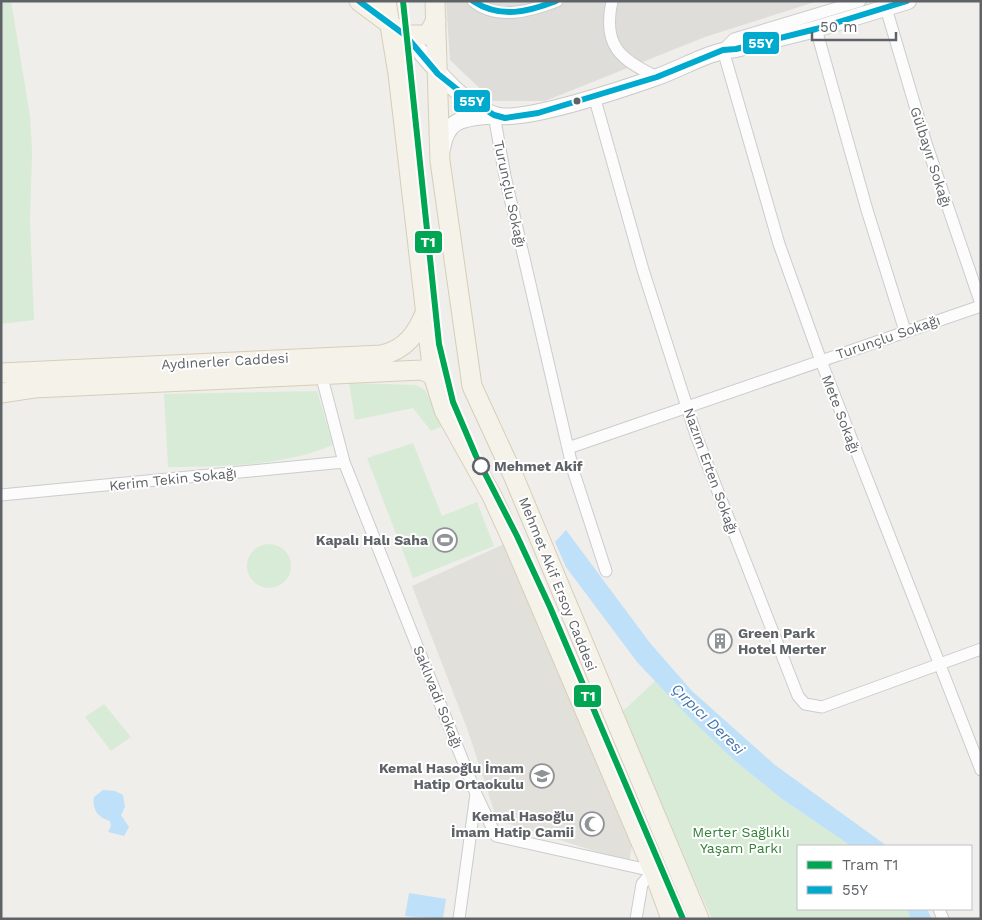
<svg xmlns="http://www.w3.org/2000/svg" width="982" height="920" font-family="'Work Sans',sans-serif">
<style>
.industrial{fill:#dfddda}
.education{fill:#e2e0da}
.green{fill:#d8ebd6}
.water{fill:#bfe0f9}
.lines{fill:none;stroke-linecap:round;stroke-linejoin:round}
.minor-casing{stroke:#cbcccc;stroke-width:13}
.secondary-casing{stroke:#cacacb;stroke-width:18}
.primary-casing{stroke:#d7ceb8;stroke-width:21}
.minor{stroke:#fdfcfc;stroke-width:11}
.secondary{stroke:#fdfcfc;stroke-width:16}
.primary{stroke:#f4f2e9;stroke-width:19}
.bus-1-casing{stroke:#fff;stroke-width:10}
.bus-1{stroke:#00a9ce;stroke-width:6}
.tram-1-casing{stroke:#fff;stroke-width:10}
.tram-1{stroke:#00a651;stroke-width:6}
.bus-dot{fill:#5f6368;stroke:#fff;stroke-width:2}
.stop-dot{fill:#fff;stroke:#5f6368;stroke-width:2.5}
.labels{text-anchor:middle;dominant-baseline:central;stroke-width:4;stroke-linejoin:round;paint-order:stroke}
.street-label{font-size:14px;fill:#5f6368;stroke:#fff}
.stop-label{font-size:14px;font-weight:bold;fill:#5f6368;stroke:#fff;text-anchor:start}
.poi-label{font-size:14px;font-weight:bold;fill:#5f6368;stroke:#fff;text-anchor:end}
.park-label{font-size:14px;fill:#348238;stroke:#fff}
.water-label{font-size:15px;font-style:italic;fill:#4174aa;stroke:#fff}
.line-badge{stroke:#fff;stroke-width:2}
.badge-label{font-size:14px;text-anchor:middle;font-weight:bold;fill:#fff}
</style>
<rect width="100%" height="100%" fill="#efeeea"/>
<path class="industrial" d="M 446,1 L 818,1 L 705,37 L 545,101 L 493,101 L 450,60 Z"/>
<path class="education" d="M 504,544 L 632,846 L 629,862 L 497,820 L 468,731 L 412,586 Z"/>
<path class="green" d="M 1,1 L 11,1 L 30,116 L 32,151 L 30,219 L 34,320 L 1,324 Z
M 349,383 L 416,385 L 425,390 L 443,426 L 431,431 L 413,408 L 355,420 Z
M 317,391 L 333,445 C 280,467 224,466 168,467 L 164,394 Z
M 413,443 L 442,516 L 477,502 L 494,546 L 413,578 L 367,458 Z
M247 566a22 22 0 1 1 44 0a22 22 0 1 1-44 0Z
M 655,681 L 734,760 L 782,799 L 851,846 L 798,846 L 798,909 L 907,909 L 911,919 L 712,919 L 655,796 L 621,713 Z
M 104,704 L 131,737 L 111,751 L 85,717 Z"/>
<path class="water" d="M 566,530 L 650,643 L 692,691 L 775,765 L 887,846 L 851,846 L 782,799 L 734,760 L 688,716 L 637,662 L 566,567 L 555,542 Z
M 103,790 L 115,791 L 123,795 L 125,807 L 121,815 L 129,827 L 124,836 L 108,832 L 111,826 L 110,821 C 98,817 92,810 94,797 Z
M 409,893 L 446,899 L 443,919 L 405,916 Z
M 907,909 L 927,909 L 932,919 L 911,919 Z"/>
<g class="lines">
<g class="minor-casing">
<path id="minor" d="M 473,1 C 497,21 531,11 557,1
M 612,1 C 602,46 621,60 657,77
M 860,1 L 734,39 L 723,50 L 779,244 L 821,361 L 981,770
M 886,8 L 926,143 L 981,304
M 816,29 L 867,210 L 905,331
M 594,96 L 643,270 L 697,438 L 798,696 L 805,704 L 822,707 L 981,649
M 494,115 L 505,176 L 573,470 L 606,571
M 320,370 L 344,462 L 476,794 L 496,836 L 653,871 L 642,884 L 636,919
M 568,448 L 981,306
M 1,495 L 344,462
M 939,909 L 943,919
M 459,919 L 476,794"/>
</g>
<g class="secondary-casing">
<path id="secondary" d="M 405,35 C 430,61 460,104 495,115 C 520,124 629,87 657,77 C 683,68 709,51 736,49 L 816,29 L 908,1
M 442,149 C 447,116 466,119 494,115"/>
</g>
<g class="primary-casing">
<path id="primary" d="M 359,1 L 405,35 L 428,35 L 436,20
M 386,1 L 398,74 L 433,375 L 444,410 L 492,496 L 513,542 L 655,875 L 671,919
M 435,1 L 440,161 L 472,386 L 513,475 L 699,919
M 1,373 L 381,355 C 406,350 417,333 426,311
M 1,393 L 34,388 L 422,370 L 433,375"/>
</g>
<use href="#minor" class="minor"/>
<use href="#secondary" class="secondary"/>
<use href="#primary" class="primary"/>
<g class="bus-1-casing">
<path id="bus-1" d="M 359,1 L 405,35 L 438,74 L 473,102 L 494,115 L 505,118 L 538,113 L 657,77 L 723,50 L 736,49 L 816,29 L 907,1
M 473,1 C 500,19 528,12 556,1"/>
</g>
<use href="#bus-1" class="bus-1"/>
<g class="tram-1-casing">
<path id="tram-1" d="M 403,1 L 439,344 L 453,402 L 476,456 L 517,536 L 550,607 L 683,919"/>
</g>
<use href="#tram-1" class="tram-1"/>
</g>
<defs>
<g id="stadium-ring" transform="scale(1.25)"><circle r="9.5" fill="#fff" stroke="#919496" stroke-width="1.5"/><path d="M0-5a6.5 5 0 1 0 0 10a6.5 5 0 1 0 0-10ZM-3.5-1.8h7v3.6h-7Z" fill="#919496"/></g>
<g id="building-ring" transform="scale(1.25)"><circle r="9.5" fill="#fff" stroke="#919496" stroke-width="1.5"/><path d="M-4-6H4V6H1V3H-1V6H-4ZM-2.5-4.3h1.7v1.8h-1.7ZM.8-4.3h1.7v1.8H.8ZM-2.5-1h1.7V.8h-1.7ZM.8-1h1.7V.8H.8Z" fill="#919496"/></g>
<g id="school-ring" transform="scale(1.25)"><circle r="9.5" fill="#fff" stroke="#919496" stroke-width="1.5"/><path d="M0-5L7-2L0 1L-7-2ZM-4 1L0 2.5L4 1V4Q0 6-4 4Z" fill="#919496"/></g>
<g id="mosque-ring" transform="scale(1.25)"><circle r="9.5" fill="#fff" stroke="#919496" stroke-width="1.5"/><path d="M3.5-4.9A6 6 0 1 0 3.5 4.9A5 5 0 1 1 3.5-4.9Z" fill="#919496"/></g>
</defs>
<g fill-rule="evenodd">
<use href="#stadium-ring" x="445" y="540"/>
<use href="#building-ring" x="720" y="641"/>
<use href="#school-ring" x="542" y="776"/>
<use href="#mosque-ring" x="592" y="824"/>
</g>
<circle class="bus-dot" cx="577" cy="101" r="4.5"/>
<circle class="stop-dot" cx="481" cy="466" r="8"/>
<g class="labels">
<g class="street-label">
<text transform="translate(931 157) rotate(72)">Gülbayır Sokağı</text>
<text transform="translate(510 194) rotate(78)">Turunçlu Sokağı</text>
<text transform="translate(888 337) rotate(-19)">Turunçlu Sokağı</text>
<text transform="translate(225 361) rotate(-3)">Aydınerler Caddesi</text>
<text transform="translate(841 414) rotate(69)">Mete Sokağı</text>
<text transform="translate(711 471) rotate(70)">Nazım Erten Sokağı</text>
<text transform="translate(173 479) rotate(-6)">Kerim Tekin Sokağı</text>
<text transform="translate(558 584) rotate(68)">Mehmet Akif Ersoy Caddesi</text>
<text transform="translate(438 697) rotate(68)">Saklıvadi Sokağı</text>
</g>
<g class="stop-label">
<text x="494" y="466">Mehmet Akif</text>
</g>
<g class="poi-label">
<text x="428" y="540">Kapalı Halı Saha</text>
<text x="738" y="633" text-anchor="start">Green Park<tspan x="738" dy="16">Hotel Merter</tspan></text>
<text x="524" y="768">Kemal Hasoğlu İmam<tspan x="524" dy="16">Hatip Ortaokulu</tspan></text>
<text x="574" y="816">Kemal Hasoğlu<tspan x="574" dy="16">İmam Hatip Camii</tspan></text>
</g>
<g class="park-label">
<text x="741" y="832">Merter Sağlıklı<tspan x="741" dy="16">Yaşam Parkı</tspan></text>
</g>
<g class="water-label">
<text transform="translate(708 719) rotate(44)">Çırpıcı Deresi</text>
</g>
</g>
<g class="line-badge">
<rect x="742" y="31" width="38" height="24" rx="5" fill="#00a9ce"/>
<rect x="453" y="89" width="38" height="24" rx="5" fill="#00a9ce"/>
<rect x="414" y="230" width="29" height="24" rx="5" fill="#00a651"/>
<rect x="573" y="684" width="29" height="24" rx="5" fill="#00a651"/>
</g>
<g class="badge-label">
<text x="761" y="48">55Y</text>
<text x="472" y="106">55Y</text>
<text x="428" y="247">T1</text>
<text x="588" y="701">T1</text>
</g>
<rect width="982" height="920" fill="none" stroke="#5f6368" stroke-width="5"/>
<rect x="797" y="845" width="175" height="65" fill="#ffffff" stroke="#bfc1c3"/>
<rect x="807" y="861" width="25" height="8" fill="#00a651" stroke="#bfc1c3"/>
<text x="842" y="870" font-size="15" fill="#5f6368">Tram T1</text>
<rect x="807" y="886" width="25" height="8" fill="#00a9ce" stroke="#bfc1c3"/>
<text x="842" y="895" font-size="15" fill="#5f6368">55Y</text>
<path d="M812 32v8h84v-8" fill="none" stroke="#5f6368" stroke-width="2.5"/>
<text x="820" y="32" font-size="15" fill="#5f6368" stroke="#ffffff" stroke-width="4" paint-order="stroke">50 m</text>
</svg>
